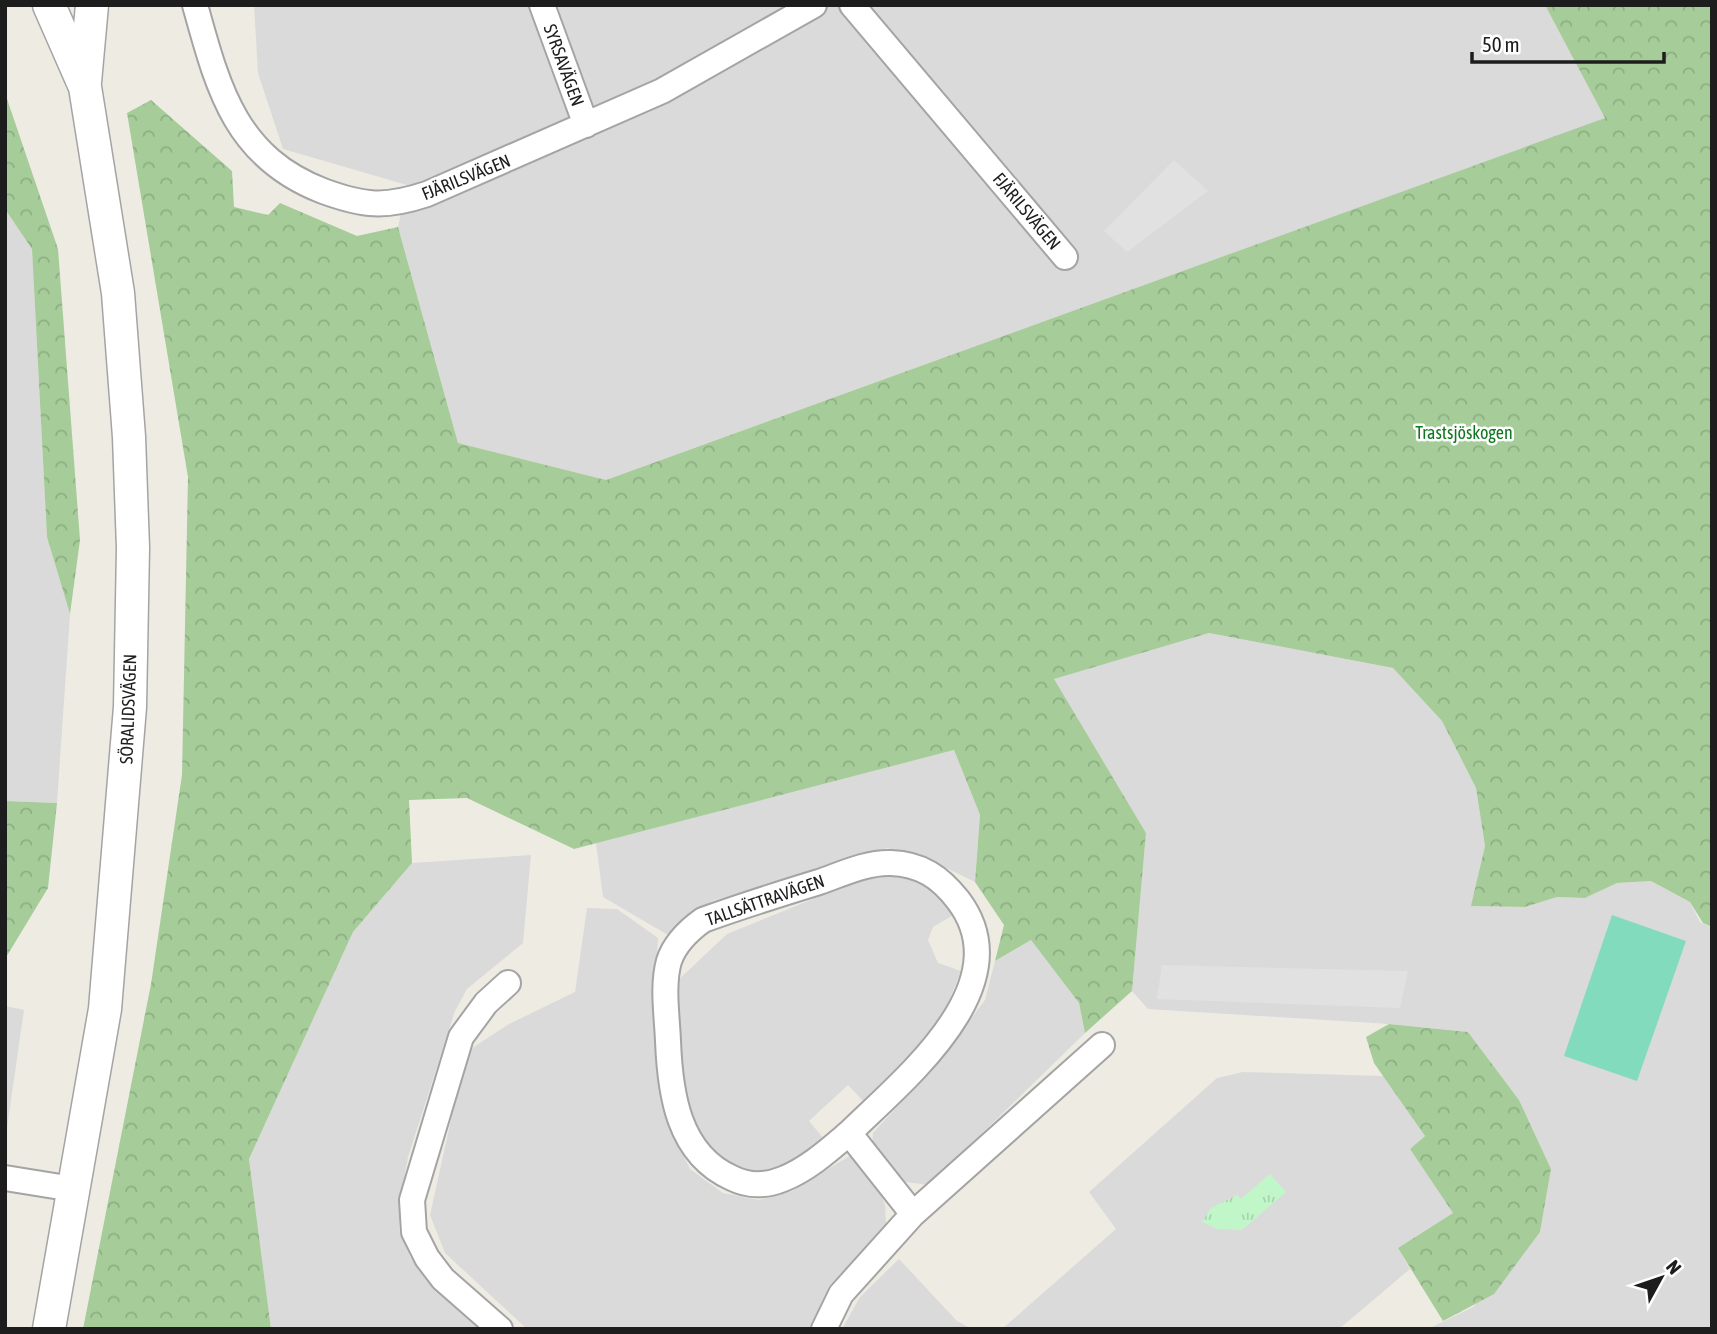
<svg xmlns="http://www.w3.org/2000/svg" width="1717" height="1334" font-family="'Asap Condensed',sans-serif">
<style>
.residential{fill:#dbdada}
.forest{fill:url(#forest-crowns)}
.park{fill:url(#park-tufts)}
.pitch{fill:#83dbbe}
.parking{fill:#e1e1e1}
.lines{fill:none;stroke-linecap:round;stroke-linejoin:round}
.minor-casing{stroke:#a4a4a4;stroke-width:28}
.tertiary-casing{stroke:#a4a4a4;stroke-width:35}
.minor{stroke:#fff;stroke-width:24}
.tertiary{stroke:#fff;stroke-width:32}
.labels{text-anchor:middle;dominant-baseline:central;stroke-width:5;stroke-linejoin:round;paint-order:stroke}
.street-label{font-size:18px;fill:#1d1d1d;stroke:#fff}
.park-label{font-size:18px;fill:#0f771d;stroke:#fff}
</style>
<defs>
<pattern id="forest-crowns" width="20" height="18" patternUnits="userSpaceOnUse" patternTransform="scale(1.75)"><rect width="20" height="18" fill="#a5cc99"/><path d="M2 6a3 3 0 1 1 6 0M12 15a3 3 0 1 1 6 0" fill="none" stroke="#8eaf83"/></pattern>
<pattern id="park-tufts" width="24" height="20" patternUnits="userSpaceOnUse" patternTransform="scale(1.75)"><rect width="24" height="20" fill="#c1f7c8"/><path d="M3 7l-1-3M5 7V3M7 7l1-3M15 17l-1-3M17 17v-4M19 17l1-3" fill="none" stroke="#a5d3ab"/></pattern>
</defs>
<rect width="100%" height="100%" fill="#eeebe3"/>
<path class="residential" d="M 254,5 L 1545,5 L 1606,118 L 606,480 L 458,443 L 398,227 L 407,185 L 283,149 L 258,73 Z
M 5,209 L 32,248 L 47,537 L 70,614 L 57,803 L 5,801 Z
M 1209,633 L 1393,668 L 1442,721 L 1476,788 L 1485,846 L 1472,906 L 1525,907 L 1557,897 L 1585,898 L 1617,883 L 1651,881 L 1690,902 L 1700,922 L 1712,928 L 1712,1329 L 1428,1329 L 1473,1307 L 1540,1232 L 1551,1169 L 1519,1100 L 1468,1032 L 1389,1024 L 1148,1009 L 1132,991 L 1146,833 L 1053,679 Z
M 954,750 L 980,815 L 975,882 L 930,860 L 887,848 L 854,861 L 714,900 L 690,914 L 668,935 L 603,897 L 596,843 Z
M 531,855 L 523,943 L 467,989 L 455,1011 L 408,1157 L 400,1199 L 399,1230 L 410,1257 L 427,1281 L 481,1329 L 271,1329 L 249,1159 L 353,932 L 412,863 Z
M 898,873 L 922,879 L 955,914 L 933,927 L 928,940 L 938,963 L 961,971 L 941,1021 L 907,1068 L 865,1103 L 848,1085 L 809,1121 L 824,1139 L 796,1160 L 769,1173 L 752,1174 L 735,1170 L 701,1143 L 684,1093 L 675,983 L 727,934 L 862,879 Z
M 587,908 L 617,909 L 658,938 L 654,996 L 656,1070 L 666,1121 L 690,1169 L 723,1193 L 759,1200 L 792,1191 L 851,1155 L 879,1188 L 885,1205 L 886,1224 L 829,1286 L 809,1329 L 527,1329 L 445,1253 L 430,1215 L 466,1052 L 509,1024 L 575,992 Z
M 1031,940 L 1079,1003 L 1085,1033 L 929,1185 L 898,1181 L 872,1149 L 873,1133 L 937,1063 L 985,1000 L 995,961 Z
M 5,1006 L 24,1010 L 5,1142 Z
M 1243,1072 L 1384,1076 L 1425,1136 L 1410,1149 L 1453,1213 L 1398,1248 L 1410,1269 L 1339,1329 L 1002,1329 L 1116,1229 L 1089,1192 L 1217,1078 Z
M 899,1259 L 957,1321 L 972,1329 L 842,1329 L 860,1297 Z"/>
<path class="forest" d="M 1545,5 L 1712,5 L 1712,927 L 1703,923 L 1690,902 L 1651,881 L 1617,883 L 1585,898 L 1557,897 L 1525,907 L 1471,906 L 1485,846 L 1476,788 L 1442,721 L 1393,668 L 1209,633 L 1054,679 L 1146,833 L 1132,991 L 1085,1033 L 1079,1003 L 1031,940 L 995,961 L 1004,925 L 975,882 L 980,815 L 954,750 L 574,849 L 467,798 L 409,800 L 412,863 L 353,932 L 249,1159 L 271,1329 L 83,1329 L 151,984 L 182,775 L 188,477 L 127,113 L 151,100 L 232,171 L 234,207 L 268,215 L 280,203 L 357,236 L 398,227 L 458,443 L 606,480 L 1605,118 Z
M 5,93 L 58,249 L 80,540 L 70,614 L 47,537 L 32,249 L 5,209 Z
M 5,801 L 57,803 L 48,888 L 5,959 Z
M 1389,1024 L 1468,1032 L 1519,1100 L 1551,1169 L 1540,1232 L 1494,1294 L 1443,1321 L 1398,1248 L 1453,1213 L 1410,1149 L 1425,1136 L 1374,1063 L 1366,1037 Z"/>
<path class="park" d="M 1270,1174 L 1286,1192 L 1242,1230 L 1217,1229 L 1202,1222 L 1211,1208 L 1237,1195 L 1241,1199 Z"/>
<path class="pitch" d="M 1612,915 L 1686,941 L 1637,1081 L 1564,1056 Z"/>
<path class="parking" d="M 1174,160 L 1208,191 L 1127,252 L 1104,231 Z
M 1162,965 L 1408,971 L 1400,1008 L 1157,999 Z"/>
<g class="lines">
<g class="minor-casing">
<path id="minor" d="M 195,5 C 218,88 235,157 323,191 C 364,206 385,208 427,194 L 662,91 L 814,5
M 542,5 L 586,125
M 852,5 L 1065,257
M 849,1133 C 829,1150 808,1169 783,1179 C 766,1186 748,1186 732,1178 C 678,1154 670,1093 668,1041 C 667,1015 662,986 669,961 C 675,943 689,930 703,920 C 741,906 780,894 819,882 C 842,874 867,862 891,863 C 921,864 940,877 958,900 C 1023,985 903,1080 849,1133 L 913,1214
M 5,1178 L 73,1189
M 500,1329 L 443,1279 L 427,1258 L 414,1232 L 412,1200 L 461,1037 L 486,1003 L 508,983
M 824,1329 L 841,1294 L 913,1214 L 1102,1045"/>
</g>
<g class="tertiary-casing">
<path id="tertiary" d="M 49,5 L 85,87 L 118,293 L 129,437 L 133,548 L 130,707 L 105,1009 L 49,1329
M 85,82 L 92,5"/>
</g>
<use href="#minor" class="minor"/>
<use href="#tertiary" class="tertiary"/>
</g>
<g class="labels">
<g class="street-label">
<text transform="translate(564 65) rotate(70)">SYRSAVÄGEN</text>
<text transform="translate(466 177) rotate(-22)">FJÄRILSVÄGEN</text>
<text transform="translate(1027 211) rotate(50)">FJÄRILSVÄGEN</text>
<text transform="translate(128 709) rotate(-88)">SÖRALIDSVÄGEN</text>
<text transform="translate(765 900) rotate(-19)">TALLSÄTTRAVÄGEN</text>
</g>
<g class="park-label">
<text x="1464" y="432">Trastsjöskogen</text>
</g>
</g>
<rect width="1717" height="1334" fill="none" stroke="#1d1d1d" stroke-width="14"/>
<g transform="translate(1661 1278) rotate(50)" stroke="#ffffff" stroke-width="5" paint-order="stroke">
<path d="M0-5L12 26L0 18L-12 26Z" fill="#1d1d1d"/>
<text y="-10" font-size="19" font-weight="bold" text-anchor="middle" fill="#1d1d1d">N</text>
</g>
<path d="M1472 52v10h192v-10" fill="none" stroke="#1d1d1d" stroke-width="3.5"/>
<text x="1482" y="52" font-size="21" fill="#1d1d1d" stroke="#ffffff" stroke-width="5" paint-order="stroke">50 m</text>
</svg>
